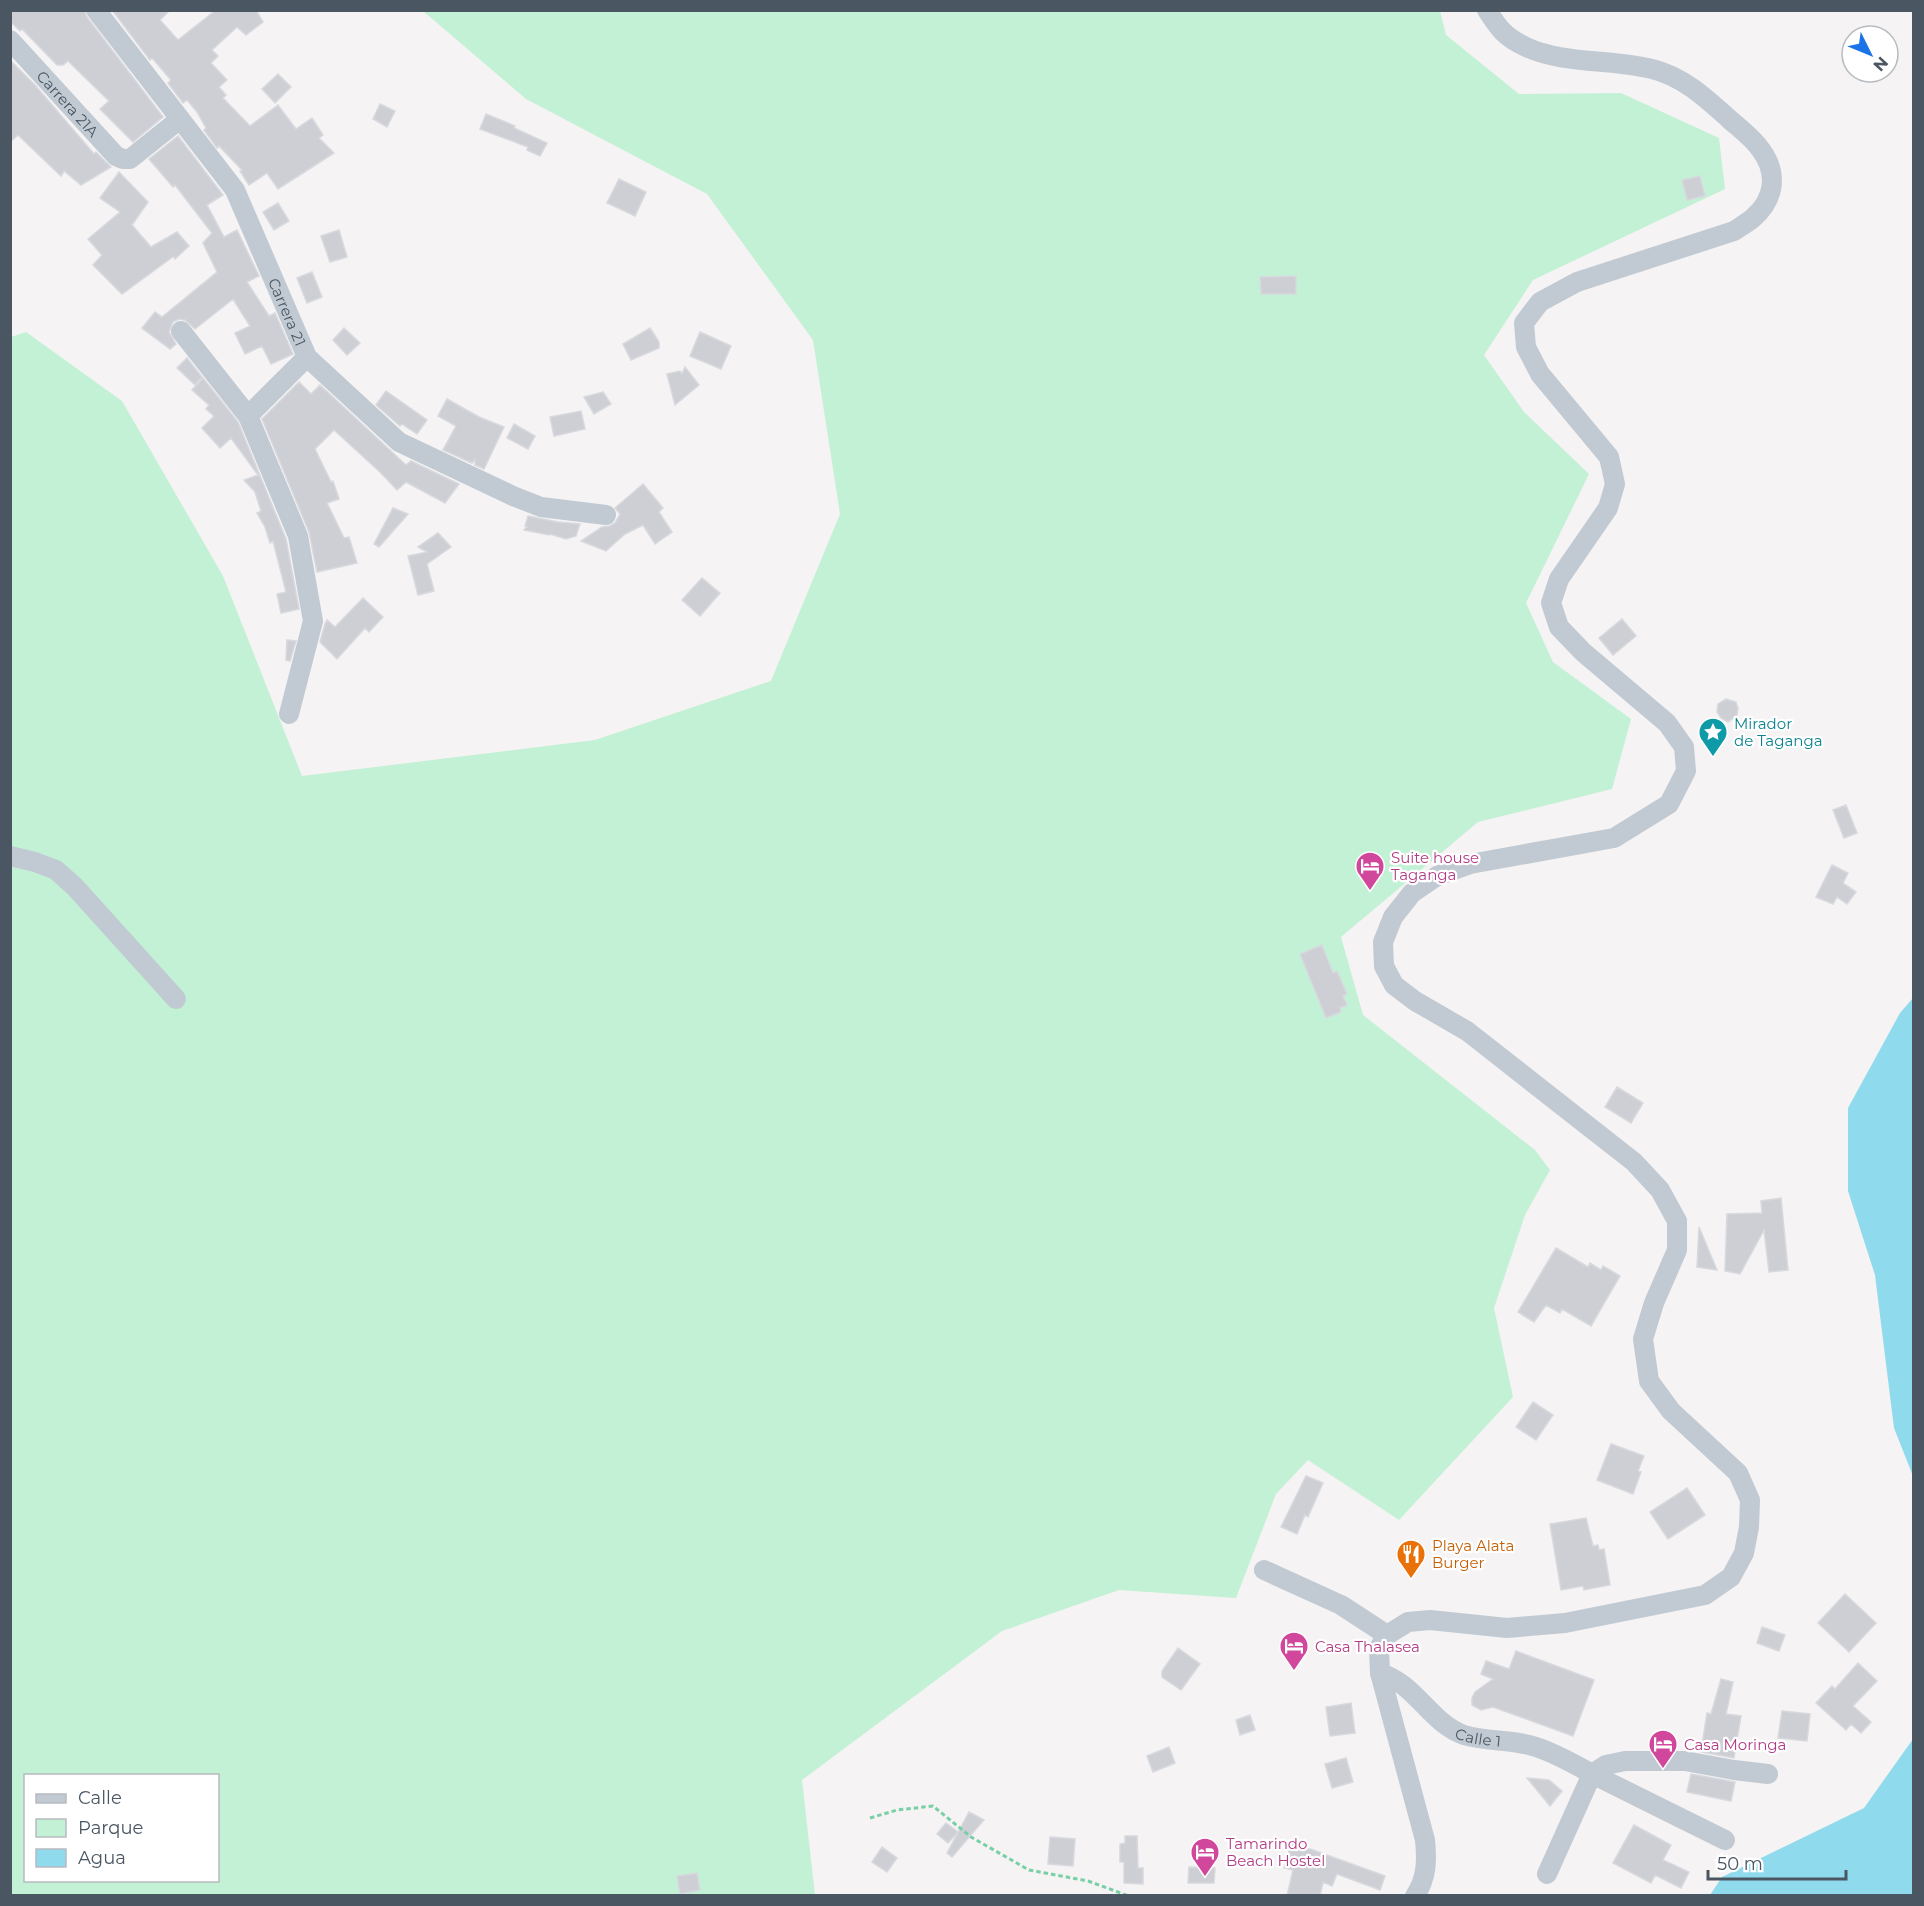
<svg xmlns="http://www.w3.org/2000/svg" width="1924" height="1906" font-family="Montserrat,sans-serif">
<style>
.green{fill:#c3f1d5;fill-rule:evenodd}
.water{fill:#90daee}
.building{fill:#cdcfd5;stroke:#d7d9de;stroke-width:1.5}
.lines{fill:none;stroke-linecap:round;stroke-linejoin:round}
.path{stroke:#7ad0a6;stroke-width:3;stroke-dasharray:4.5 3;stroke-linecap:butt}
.minor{stroke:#c1cad2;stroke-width:20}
.labels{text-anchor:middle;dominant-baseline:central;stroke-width:4.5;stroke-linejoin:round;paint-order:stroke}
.street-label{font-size:15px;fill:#4a5661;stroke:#fff}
.culture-label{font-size:15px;fill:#0d838f;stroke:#fff;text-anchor:start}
.hotel-label{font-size:15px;fill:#b23c85;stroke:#fff;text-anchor:start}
.food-label{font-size:15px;fill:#c56008;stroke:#fff;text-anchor:start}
</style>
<rect width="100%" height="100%" fill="#f5f3f3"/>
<path class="green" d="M 423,11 L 1440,11 L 1446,35 L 1519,94 L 1621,93 L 1719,138 L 1725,189 L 1533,280 L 1484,355 L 1524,412 L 1589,474 L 1526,603 L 1553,662 L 1631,719 L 1612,789 L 1478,822 L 1341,937 L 1363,1015 L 1535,1150 L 1550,1170 L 1525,1215 L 1494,1308 L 1513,1397 L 1399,1520 L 1308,1460 L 1276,1494 L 1236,1598 L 1119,1590 L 1002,1631 L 802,1780 L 815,1895 L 11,1896 L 11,337 L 26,332 L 122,401 L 223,576 L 302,776 L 595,740 L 771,681 L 840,514 L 813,340 L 707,194 L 526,99 ZM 26,1776 L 218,1776 L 218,1880 L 26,1880 Z"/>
<path class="water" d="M 1913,998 L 1913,1476 L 1894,1428 L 1875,1275 L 1848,1191 L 1848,1108 L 1900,1013 Z
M 1913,1739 L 1913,1895 L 1710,1895 L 1722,1877 L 1864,1808 Z"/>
<path class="building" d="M 10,10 L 84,10 L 87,17 L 163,117 L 133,142 L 100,109 L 109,101 L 68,61 L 63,65 L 57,65 L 22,29 L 20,31 L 10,21 Z
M 112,10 L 170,10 L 160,20 L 178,40 L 216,10 L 256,10 L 263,22 L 246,35 L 237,27 L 212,50 L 218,56 L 211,63 L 227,80 L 219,87 L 226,95 L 223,98 L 250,126 L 278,105 L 296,129 L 312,118 L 323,135 L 319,138 L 334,153 L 278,189 L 267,173 L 249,185 L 240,171 L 242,170 L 219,146 L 217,148 L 204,130 L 206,128 L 197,112 L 187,100 L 183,103 L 168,83 L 171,80 L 152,58 L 150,60 Z
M 10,60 L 35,85 L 94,154 L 96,152 L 111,167 L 81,185 L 64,171 L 61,176 L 18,135 L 10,142 Z
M 278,74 L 291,87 L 275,103 L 262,89 Z
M 380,104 L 395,111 L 387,127 L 373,119 Z
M 486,114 L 515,126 L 514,128 L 547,143 L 540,156 L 527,150 L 528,147 L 480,129 Z
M 178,136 L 223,195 L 207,205 L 224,237 L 237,230 L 259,276 L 247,282 L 269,316 L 275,313 L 293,354 L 271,364 L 262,346 L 245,354 L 235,333 L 250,326 L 233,299 L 195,329 L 185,320 L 179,319 L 173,322 L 169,332 L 176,344 L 170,349 L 142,328 L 155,312 L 162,317 L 217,272 L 203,243 L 212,233 L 175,185 L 173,187 L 149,159 Z
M 119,172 L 148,202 L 132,225 L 151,247 L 177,232 L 189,246 L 175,259 L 174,256 L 122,294 L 93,265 L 102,255 L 88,239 L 120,212 L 100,198 Z
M 1700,176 L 1705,196 L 1687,200 L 1682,180 Z
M 619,179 L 646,192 L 635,216 L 607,203 Z
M 278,203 L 289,221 L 274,230 L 263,212 Z
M 339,230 L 347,257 L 330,262 L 321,236 Z
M 312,272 L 322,297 L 307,303 L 297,278 Z
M 1296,276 L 1296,294 L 1261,294 L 1260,277 Z
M 344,328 L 360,343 L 347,355 L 333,340 Z
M 650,328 L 659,342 L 659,348 L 631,360 L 623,344 Z
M 700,332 L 731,346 L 721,369 L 690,356 Z
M 187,358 L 202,377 L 195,385 L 177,368 Z
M 685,367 L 699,385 L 675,405 L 667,374 L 680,371 L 682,374 Z
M 203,378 L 238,422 L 286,539 L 299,609 L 281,613 L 277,594 L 286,592 L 273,541 L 270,543 L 265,527 L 257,513 L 261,511 L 255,492 L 244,480 L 258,475 L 231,438 L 220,448 L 202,428 L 214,416 L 206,409 L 209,405 L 192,390 Z
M 299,382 L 311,394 L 320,385 L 406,465 L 411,461 L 459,484 L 445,503 L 406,482 L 397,490 L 380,472 L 334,430 L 315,449 L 331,482 L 333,481 L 339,499 L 327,503 L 344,538 L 349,537 L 357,563 L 317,572 L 309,532 L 262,419 Z
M 386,391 L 427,420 L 417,434 L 402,424 L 400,426 L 376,405 Z
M 603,392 L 611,404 L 594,414 L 584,397 Z
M 447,399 L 479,417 L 504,427 L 484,469 L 475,465 L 475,460 L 472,463 L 443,450 L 456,426 L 438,416 Z
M 581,411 L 585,429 L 554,436 L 550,417 Z
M 514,424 L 535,436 L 528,449 L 507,438 Z
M 643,484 L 663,508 L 659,512 L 672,532 L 655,544 L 643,525 L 625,534 L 606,551 L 581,541 L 602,527 L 610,526 L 615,523 L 620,514 L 615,508 Z
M 393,508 L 408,514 L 379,547 L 374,544 Z
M 528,516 L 558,522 L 580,524 L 576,536 L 566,539 L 550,534 L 549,535 L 524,530 L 527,527 L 525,526 Z
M 438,533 L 451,547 L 427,564 L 434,591 L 418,595 L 408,556 L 427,552 L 418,547 Z
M 702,578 L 720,593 L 700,616 L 682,600 Z
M 363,598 L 383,617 L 369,632 L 365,628 L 337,659 L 320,642 L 325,624 L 327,620 L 335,627 Z
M 1622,619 L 1636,636 L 1613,655 L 1599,638 Z
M 287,640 L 296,641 L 290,661 L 286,660 Z
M 1726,699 L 1736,702 L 1738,708 L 1737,715 L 1728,722 L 1721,718 L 1717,712 L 1718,704 Z
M 1846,805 L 1857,833 L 1844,838 L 1833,810 Z
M 1832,865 L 1848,873 L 1843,883 L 1856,892 L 1847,904 L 1837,897 L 1833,904 L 1816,897 Z
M 1322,945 L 1333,973 L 1337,971 L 1347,994 L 1343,996 L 1347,1005 L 1340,1008 L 1341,1012 L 1326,1018 L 1300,954 Z
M 1617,1087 L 1643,1103 L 1631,1123 L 1605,1107 Z
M 1781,1198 L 1788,1270 L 1769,1272 L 1764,1230 L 1740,1274 L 1725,1271 L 1727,1214 L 1762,1213 L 1761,1201 Z
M 1699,1227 L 1717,1270 L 1697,1267 Z
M 1556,1248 L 1588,1267 L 1590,1263 L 1601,1270 L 1603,1266 L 1620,1276 L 1591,1326 L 1562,1309 L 1560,1313 L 1546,1305 L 1534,1322 L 1518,1312 Z
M 1533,1402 L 1553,1415 L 1536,1440 L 1516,1427 Z
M 1611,1444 L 1644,1456 L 1638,1471 L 1641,1472 L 1633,1494 L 1597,1480 Z
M 1306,1476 L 1323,1483 L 1308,1517 L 1305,1515 L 1297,1534 L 1281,1527 Z
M 1687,1488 L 1705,1515 L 1668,1539 L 1650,1512 Z
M 1586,1518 L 1593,1546 L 1598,1545 L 1599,1550 L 1604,1549 L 1610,1585 L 1584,1590 L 1583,1586 L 1561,1590 L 1550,1524 Z
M 1845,1594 L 1876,1623 L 1849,1652 L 1818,1623 Z
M 1762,1627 L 1785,1635 L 1779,1651 L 1757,1643 Z
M 1178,1648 L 1200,1664 L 1181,1690 L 1162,1677 L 1162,1671 Z
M 1516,1651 L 1594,1680 L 1573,1736 L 1493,1707 L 1481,1710 L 1472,1705 L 1472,1698 L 1475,1692 L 1493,1679 L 1481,1674 L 1486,1661 L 1509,1669 Z
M 1858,1663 L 1877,1681 L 1853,1706 L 1871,1722 L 1861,1733 L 1851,1724 L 1846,1730 L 1816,1703 L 1832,1686 L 1835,1689 Z
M 1721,1679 L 1733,1682 L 1726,1714 L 1741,1716 L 1734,1758 L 1701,1752 L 1707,1713 L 1711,1714 Z
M 1351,1703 L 1355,1733 L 1330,1736 L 1326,1707 Z
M 1782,1711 L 1810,1714 L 1807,1741 L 1778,1738 Z
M 1250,1715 L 1255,1730 L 1240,1735 L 1236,1720 Z
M 1169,1747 L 1175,1763 L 1153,1772 L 1147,1756 Z
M 1346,1758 L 1353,1782 L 1332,1788 L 1325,1764 Z
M 1691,1774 L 1735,1782 L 1731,1801 L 1687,1792 Z
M 1527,1778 L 1549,1780 L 1562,1791 L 1550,1806 Z
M 969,1812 L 984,1820 L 952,1857 L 947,1853 Z
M 946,1823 L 958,1832 L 948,1843 L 937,1834 Z
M 1634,1825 L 1671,1845 L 1663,1860 L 1689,1872 L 1681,1888 L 1655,1875 L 1651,1883 L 1613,1863 Z
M 1125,1836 L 1137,1836 L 1138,1868 L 1143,1868 L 1143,1884 L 1124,1883 L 1124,1862 L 1120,1862 L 1120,1844 L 1125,1843 Z
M 1050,1837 L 1075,1839 L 1073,1866 L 1048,1864 Z
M 1291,1844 L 1313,1850 L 1385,1876 L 1380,1890 L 1337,1874 L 1332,1886 L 1323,1882 L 1320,1896 L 1287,1896 L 1293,1870 L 1284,1868 Z
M 882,1847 L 897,1858 L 887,1872 L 872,1862 Z
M 1189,1867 L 1215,1868 L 1214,1883 L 1188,1883 Z
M 697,1873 L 700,1890 L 680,1894 L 677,1876 Z"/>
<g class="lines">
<path class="path" d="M 870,1818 L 897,1810 L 933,1806 L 971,1837 L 1029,1870 L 1088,1881 L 1129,1896"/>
<g class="minor">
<path id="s1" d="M 96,10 L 235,190 L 307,357 L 399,442 L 513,496 L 541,507 L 606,515"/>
<path id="s2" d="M 10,40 L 116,156 L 123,159 L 130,159 L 180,119"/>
<path d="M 181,331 L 248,416 L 298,536 L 313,621 L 289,714"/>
<path d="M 248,416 L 307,357"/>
<path d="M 10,856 L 35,862 L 56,870 L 75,887 L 176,999"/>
<path d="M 1264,1570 L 1341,1605 L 1387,1635"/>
<path id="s3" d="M 1380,1673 C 1415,1683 1431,1724 1464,1735 C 1487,1742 1513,1739 1536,1747 C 1558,1754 1577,1766 1598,1777 C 1640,1798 1683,1819 1725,1840"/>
<path d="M 1547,1874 L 1592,1774 L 1606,1765 L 1625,1761 L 1685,1761 L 1734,1770 L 1768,1774"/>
<path d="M 1415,1896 C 1427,1878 1427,1860 1425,1840 L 1380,1673 L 1379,1648 L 1387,1635 L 1408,1622 L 1430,1620 L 1507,1628 L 1565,1623 L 1705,1595 L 1731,1577 L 1744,1553 L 1749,1527 L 1750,1500 L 1738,1473 L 1671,1411 L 1649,1381 L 1643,1339 L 1654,1303 L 1677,1250 L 1677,1221 L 1660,1190 L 1634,1162 L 1467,1031 L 1415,1001 L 1394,985 L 1384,966 L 1383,942 L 1393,917 L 1412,893 L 1437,876 L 1470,864 L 1614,838 L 1669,804 L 1686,771 L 1684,747 L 1667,723 L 1583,652 L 1559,627 L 1551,603 L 1559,579 L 1608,508 L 1615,484 L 1609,457 L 1540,374 L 1526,347 L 1524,323 L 1540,302 L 1577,282 L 1734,231 C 1740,227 1747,223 1753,218 C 1775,199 1778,173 1761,150 C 1753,138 1739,128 1728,118 C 1706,98 1682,76 1652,69 C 1613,59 1562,64 1526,47 C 1505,37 1499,29 1487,10"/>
</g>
</g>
<defs>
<g id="sight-pin" transform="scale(1.5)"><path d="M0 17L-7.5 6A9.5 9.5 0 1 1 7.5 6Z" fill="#0f9aa8" stroke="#fff"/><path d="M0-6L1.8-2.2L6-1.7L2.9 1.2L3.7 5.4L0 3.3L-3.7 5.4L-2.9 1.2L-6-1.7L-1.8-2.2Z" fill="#fff"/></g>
<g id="hotel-pin" transform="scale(1.5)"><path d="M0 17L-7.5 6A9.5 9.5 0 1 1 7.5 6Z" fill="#d1479c" stroke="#fff"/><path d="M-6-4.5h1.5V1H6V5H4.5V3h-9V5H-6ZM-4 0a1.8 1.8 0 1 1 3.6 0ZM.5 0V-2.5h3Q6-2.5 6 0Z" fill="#fff"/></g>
<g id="restaurant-pin" transform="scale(1.5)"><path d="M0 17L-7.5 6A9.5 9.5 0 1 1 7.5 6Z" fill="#e8710a" stroke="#fff"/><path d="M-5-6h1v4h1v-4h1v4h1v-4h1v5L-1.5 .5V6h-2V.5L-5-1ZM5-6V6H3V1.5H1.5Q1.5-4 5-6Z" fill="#fff"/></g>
</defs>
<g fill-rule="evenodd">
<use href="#sight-pin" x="1713" y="732"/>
<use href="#hotel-pin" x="1370" y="866"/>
<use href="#restaurant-pin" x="1411" y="1554"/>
<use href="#hotel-pin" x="1294" y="1646"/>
<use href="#hotel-pin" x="1663" y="1744"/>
<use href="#hotel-pin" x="1205" y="1852"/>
</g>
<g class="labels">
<g class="street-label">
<text stroke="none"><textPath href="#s2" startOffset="86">Carrera 21A</textPath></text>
<text stroke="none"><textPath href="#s1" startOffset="360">Carrera 21</textPath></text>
<text stroke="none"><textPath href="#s3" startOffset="120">Calle 1</textPath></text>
</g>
<g class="culture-label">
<text x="1734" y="723">Mirador<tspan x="1734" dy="17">de Taganga</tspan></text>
</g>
<g class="hotel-label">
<text x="1391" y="857">Suite house<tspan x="1391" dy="17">Taganga</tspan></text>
<text x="1315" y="1646">Casa Thalasea</text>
<text x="1684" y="1744">Casa Moringa</text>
<text x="1226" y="1843">Tamarindo<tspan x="1226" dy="17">Beach Hostel</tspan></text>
</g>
<g class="food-label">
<text x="1432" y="1545">Playa Alata<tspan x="1432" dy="17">Burger</tspan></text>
</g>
</g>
<rect width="1924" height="1906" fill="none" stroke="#4a5661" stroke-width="24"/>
<rect x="24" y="1774" width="195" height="108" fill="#ffffff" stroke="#b7bbc0" stroke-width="1.5"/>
<rect x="36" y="1794" width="30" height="9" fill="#c1cad2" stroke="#b7bbc0" stroke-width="1.5"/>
<text x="78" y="1804" font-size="18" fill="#4a5661">Calle</text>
<rect x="36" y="1819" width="30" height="18" fill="#c3f1d5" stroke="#b7bbc0" stroke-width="1.5"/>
<text x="78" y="1834" font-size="18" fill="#4a5661">Parque</text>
<rect x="36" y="1849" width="30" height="18" fill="#90daee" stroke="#b7bbc0" stroke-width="1.5"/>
<text x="78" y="1864" font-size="18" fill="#4a5661">Agua</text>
<g transform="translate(1870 54) rotate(133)"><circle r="28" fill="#ffffff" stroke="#b7bbc0" stroke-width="1.5"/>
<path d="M0-4.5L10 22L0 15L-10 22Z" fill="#1a73e8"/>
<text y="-9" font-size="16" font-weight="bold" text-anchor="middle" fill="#4a5661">N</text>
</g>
<path d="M1708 1870v9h138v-9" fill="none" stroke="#4a5661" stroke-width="3"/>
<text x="1717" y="1870" font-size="18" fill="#4a5661" stroke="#ffffff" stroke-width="4.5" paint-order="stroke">50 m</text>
</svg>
